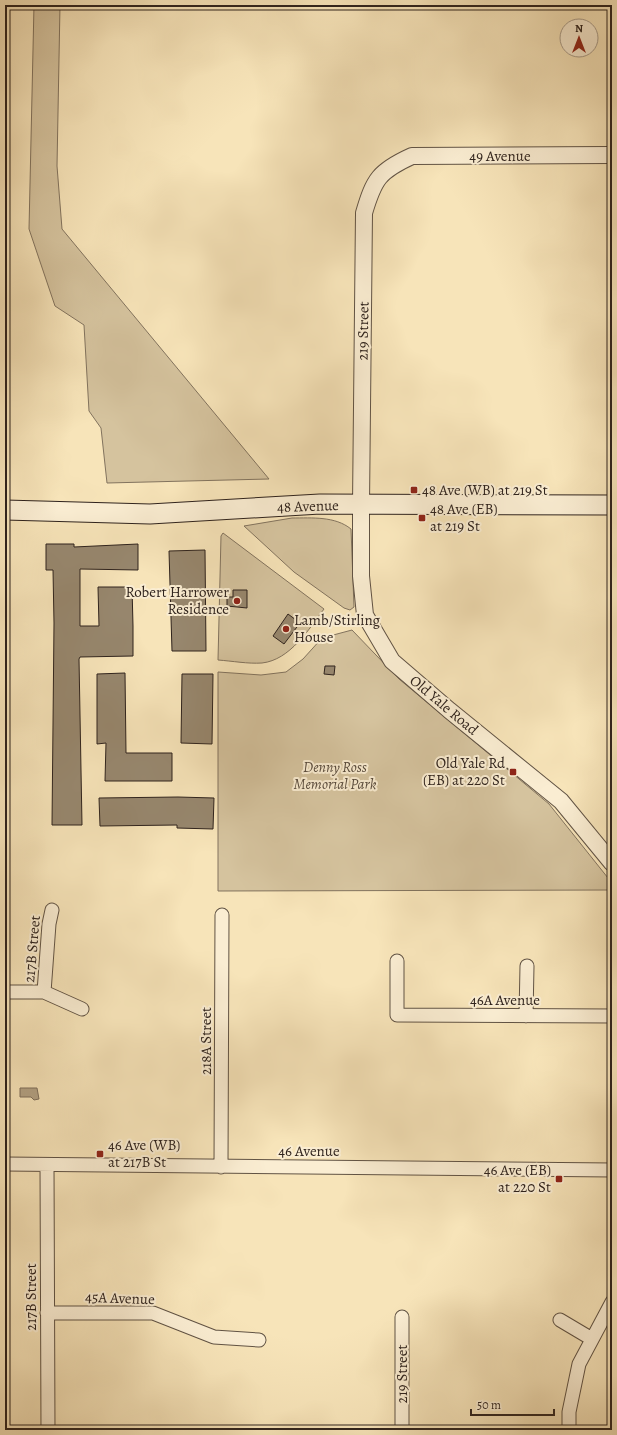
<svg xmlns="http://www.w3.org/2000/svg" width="617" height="1435" font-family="Alegreya,serif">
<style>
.green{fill:#d5c39e;stroke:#82735e}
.water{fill:#b3a284;stroke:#7e6f5b}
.building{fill:#97876e;stroke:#2f231d}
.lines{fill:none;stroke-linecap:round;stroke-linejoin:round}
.minor-casing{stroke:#615344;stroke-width:15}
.tertiary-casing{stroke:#615344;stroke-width:18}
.secondary-casing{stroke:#2f231d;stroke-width:21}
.minor{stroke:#faedd2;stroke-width:13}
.tertiary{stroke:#faedd2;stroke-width:16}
.secondary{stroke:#faedd2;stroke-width:19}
.poi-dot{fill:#8f2418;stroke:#faedd2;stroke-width:1.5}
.labels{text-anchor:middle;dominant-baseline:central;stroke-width:4;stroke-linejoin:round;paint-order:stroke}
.street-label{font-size:15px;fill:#2f231d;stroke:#faedd2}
.poi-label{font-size:15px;fill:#2f231d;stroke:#faedd2;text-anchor:start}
.park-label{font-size:15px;font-style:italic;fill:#584b3d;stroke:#faedd2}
</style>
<rect width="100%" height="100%" fill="#f7e4b9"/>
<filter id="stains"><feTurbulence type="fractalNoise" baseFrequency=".005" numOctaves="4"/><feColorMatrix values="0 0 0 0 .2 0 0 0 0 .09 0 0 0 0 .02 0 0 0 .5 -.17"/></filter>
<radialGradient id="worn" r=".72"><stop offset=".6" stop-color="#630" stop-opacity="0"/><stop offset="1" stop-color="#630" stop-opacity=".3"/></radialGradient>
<path class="green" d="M 34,5 L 60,5 L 57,166 L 62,229 L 269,479 L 107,483 L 101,428 L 89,411 L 84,325 L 55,306 L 29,229 Z
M 292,518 C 312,518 335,516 351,529 L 354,607 L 350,610 L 344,608 L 294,572 L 244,526 Z
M 223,533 L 324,609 C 309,629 290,660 262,663 C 248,664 232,661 218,660 L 221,536 Z
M 352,630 L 399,679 L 549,804 L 612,883 L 612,890 L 218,891 L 218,672 L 261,675 L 286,672 L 303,659 L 322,638 Z"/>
<path class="water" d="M 20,1088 L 37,1088 L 39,1099 L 34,1100 L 31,1097 L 20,1097 Z"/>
<path class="building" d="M 46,544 L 74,544 L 74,547 L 138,544 L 138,570 L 80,569 L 80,626 L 99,626 L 98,587 L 132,587 L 133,626 L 133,656 L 80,657 L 79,659 L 82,825 L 52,825 L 54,623 L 53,570 L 46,570 Z
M 205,550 L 206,651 L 172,651 L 169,551 Z
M 233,590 L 247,590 L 247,608 L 227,606 L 227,597 L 233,597 Z
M 288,614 L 300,623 L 284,644 L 273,636 Z
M 325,666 L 335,666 L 334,675 L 324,674 Z
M 125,673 L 126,753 L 172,753 L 172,781 L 105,781 L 106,743 L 97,744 L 97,674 Z
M 182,674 L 213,674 L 212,744 L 181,743 Z
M 178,797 L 214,798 L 213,829 L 177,828 L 177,825 L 100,826 L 99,798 Z"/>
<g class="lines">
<g class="minor-casing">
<path id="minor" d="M 397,961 L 397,1015 L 612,1016
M 5,992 L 44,992 L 82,1009
M 44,992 L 49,924 L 52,910
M 526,1016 L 527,966
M 5,1164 L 612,1170
M 47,1165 L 48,1430
M 221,1167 L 222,915
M 47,1313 L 153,1313 L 214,1337 L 259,1340
M 560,1320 L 592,1339
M 402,1430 L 402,1317
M 569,1430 L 569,1412 L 579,1364 L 612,1302"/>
</g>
<g class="tertiary-casing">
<path id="tertiary" d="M 612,155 L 412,156 C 379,171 374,179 364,213 L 361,504 L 361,576 L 365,615 L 392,661 L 449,710 L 561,801 L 612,863"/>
</g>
<g class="secondary-casing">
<path id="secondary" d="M 5,510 L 150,514 L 320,504 L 612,505"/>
</g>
<use href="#minor" class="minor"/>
<use href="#tertiary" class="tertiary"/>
<use href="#secondary" class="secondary"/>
</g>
<g class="poi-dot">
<rect x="410" y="486" width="8" height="8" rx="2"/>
<rect x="418" y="514" width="8" height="8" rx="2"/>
<circle cx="237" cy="601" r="4"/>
<circle cx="286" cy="629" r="4"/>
<rect x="509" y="768" width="8" height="8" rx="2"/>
<rect x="96" y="1150" width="8" height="8" rx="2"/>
<rect x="555" y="1175" width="8" height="8" rx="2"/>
</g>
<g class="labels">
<g class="street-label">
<text x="500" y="156">49 Avenue</text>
<text transform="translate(363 331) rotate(-89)">219 Street</text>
<text transform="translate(308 506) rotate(-2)">48 Avenue</text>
<text transform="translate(444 705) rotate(40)">Old Yale Road</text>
<text transform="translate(32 949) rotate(-85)">217B Street</text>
<text x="505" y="1000">46A Avenue</text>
<text transform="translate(206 1041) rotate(-90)">218A Street</text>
<text x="309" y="1151">46 Avenue</text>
<text transform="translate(31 1297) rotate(-90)">217B Street</text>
<text transform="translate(120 1298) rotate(2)">45A Avenue</text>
<text transform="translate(402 1374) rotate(-90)">219 Street</text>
</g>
<g class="poi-label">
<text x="422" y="490">48 Ave (WB) at 219 St</text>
<text x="430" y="509">48 Ave (EB)<tspan x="430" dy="17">at 219 St</tspan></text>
<text x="229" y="592" text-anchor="end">Robert Harrower<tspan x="229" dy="17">Residence</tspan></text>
<text x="294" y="620">Lamb/Stirling<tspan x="294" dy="17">House</tspan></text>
<text x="505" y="763" text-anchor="end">Old Yale Rd<tspan x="505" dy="17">(EB) at 220 St</tspan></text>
<text x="108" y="1145">46 Ave (WB)<tspan x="108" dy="17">at 217B St</tspan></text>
<text x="551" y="1170" text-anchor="end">46 Ave (EB)<tspan x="551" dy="17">at 220 St</tspan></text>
</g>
<g class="park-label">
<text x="335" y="767">Denny Ross<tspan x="335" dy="17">Memorial Park</tspan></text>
</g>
</g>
<rect width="617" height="1435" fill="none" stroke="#f7e4b9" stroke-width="20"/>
<rect x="6" y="6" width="605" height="1423" fill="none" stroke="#2f231d" stroke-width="2"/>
<rect x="10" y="10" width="597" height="1415" fill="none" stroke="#2f231d"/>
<g transform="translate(579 38)"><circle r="19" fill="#faedd2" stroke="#a99c8a"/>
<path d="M0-3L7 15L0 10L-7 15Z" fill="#8f2418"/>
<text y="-6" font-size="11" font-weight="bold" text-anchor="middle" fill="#2f231d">N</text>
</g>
<path d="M471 1409v6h83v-6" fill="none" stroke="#2f231d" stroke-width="2"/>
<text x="477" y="1409" font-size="12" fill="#2f231d" stroke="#faedd2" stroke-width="3" paint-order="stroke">50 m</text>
<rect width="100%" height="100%" filter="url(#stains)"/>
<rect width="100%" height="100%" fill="url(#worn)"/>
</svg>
